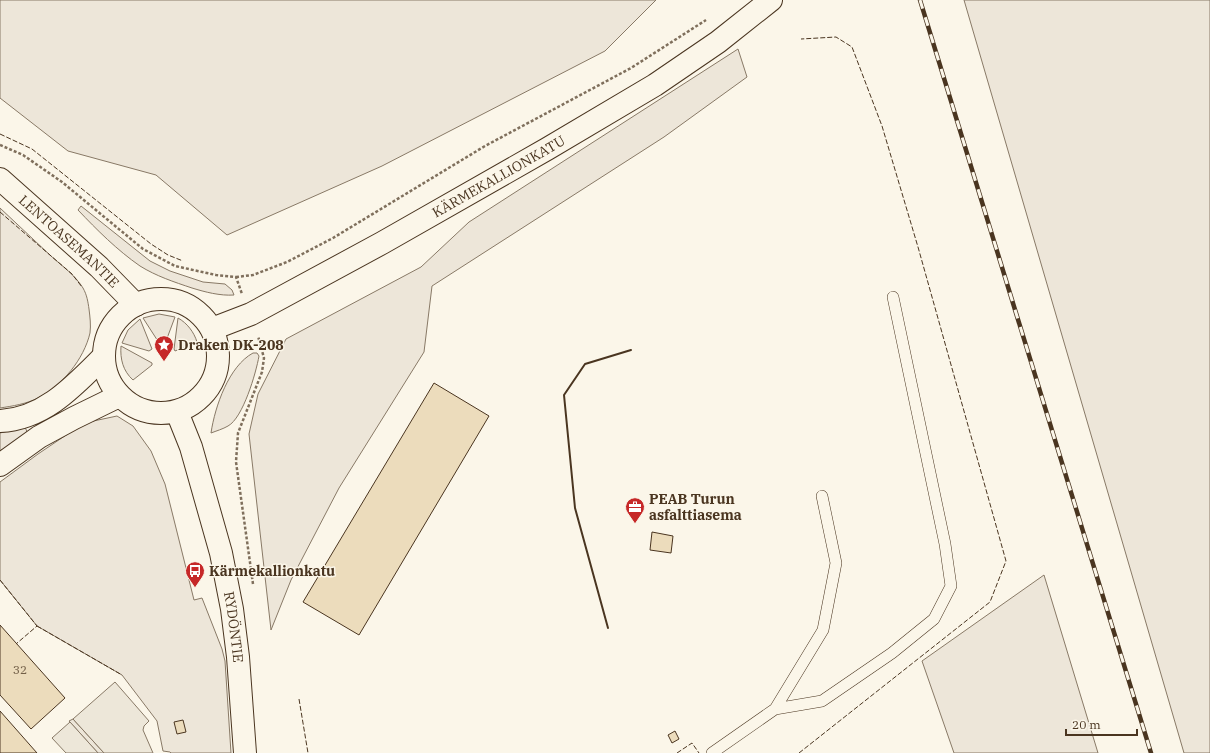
<svg xmlns="http://www.w3.org/2000/svg" width="1210" height="753" font-family="'IBM Plex Serif',serif">
<style>
.green{fill:#ede6d9;stroke:#887966}
.parking{fill:#ede7d9;stroke:#887966}
.building{fill:#ecdcbc;stroke:#4a3520}
.lines{fill:none;stroke-linecap:round;stroke-linejoin:round}
.lane-casing{stroke:#4a3520;stroke-width:12}
.secondary-casing{stroke:#4a3520;stroke-width:24}
.highway-casing{stroke:#4a3520;stroke-width:24}
.path{stroke:#7f6f5c;stroke-width:2.5;stroke-dasharray:3 2;stroke-linecap:butt}
.lane{stroke:#fbf6e9;stroke-width:11}
.secondary{stroke:#fbf6e9;stroke-width:22}
.highway{stroke:#fbf6e9;stroke-width:22}
.rail-casing{stroke:#4a3520;stroke-width:4.5}
.rail{stroke:#fbf6e9;stroke-width:3;stroke-dasharray:9;stroke-linecap:butt}
.fence{stroke:#4a3520;stroke-width:1;stroke-dasharray:5 2;stroke-linecap:butt}
.wall{stroke:#4a3520;stroke-width:2}
.labels{text-anchor:middle;dominant-baseline:central;stroke-width:3;stroke-linejoin:round;paint-order:stroke}
.number-label{font-size:12px;fill:#725f47}
.street-label{font-size:14px;fill:#4a3520;stroke:#fbf6e9}
.poi-label{font-size:14px;font-weight:bold;fill:#4a3520;stroke:#fbf6e9;text-anchor:start}
</style>
<rect width="100%" height="100%" fill="#fbf6e9"/>
<path class="green" d="M 0,0 L 656,0 L 605,51 L 382,166 L 227,235 L 156,175 L 68,151 L 0,98 Z
M 964,0 L 1210,0 L 1210,753 L 1184,753 Z
M 738,49 L 747,77 L 664,137 L 432,286 L 424,352 L 339,488 L 291,580 L 271,630 L 249,434 L 258,394 L 286,339 L 421,267 L 469,222 Z
M 81,206 L 150,261 L 170,271 L 203,282 L 225,284 L 232,290 L 234,295 C 220,296 205,292 192,288 C 174,282 156,276 140,266 C 117,250 97,230 78,210 Z
M 0,208 C 17,224 34,240 51,256 C 62,266 75,275 83,288 C 87,295 88,302 89,309 C 90,317 91,325 90,333 C 84,359 62,386 38,398 C 26,404 13,406 0,408 Z
M 159,314 L 175,317 L 163,349 L 143,318 Z
M 178,318 C 187,323 194,332 197,342 L 175,351 L 174,349 Z
M 140,319 L 152,349 L 149,351 L 122,343 L 128,330 Z
M 121,346 L 152,363 L 152,365 L 133,380 C 123,371 120,359 121,346 Z
M 253,353 L 257,353 L 259,356 C 256,373 243,418 228,426 C 223,429 216,431 211,433 C 215,406 229,366 253,353 Z
M 117,416 L 133,426 L 151,451 L 165,484 L 194,600 L 202,598 L 222,649 L 225,661 L 231,753 L 171,753 L 170,752 L 163,751 L 157,721 L 122,675 L 37,626 L 0,580 L 0,482 L 38,454 L 84,423 Z
M 25,427 L 28,434 L 0,451 L 0,433 Z
M 1044,575 L 1098,753 L 954,753 L 922,661 Z
M 73,719 L 104,753 L 98,753 L 69,721 Z"/>
<path class="parking" d="M 115,682 L 149,721 L 144,726 L 143,730 L 153,753 L 104,753 L 73,719 Z
M 70,722 L 98,753 L 66,753 L 52,738 Z"/>
<path class="building" d="M 434,383 L 489,416 L 359,635 L 303,602 Z
M 652,532 L 673,536 L 671,553 L 650,550 Z
M 0,625 L 65,698 L 31,729 L 0,695 Z
M 0,711 L 37,753 L 0,753 Z
M 183,720 L 186,732 L 177,734 L 174,722 Z
M 675,731 L 679,739 L 672,743 L 668,735 Z"/>
<g class="lines">
<g class="lane-casing">
<path id="lane" d="M 775,709 L 822,701 L 892,653 L 934,619 L 951,586 L 945,544 L 893,297
M 712,753 L 775,709 L 823,630 L 836,563 L 822,496"/>
</g>
<g class="secondary-casing">
<g id="secondary">
<path id="s1" d="M 0,179 L 99,267 L 136,305"/>
<circle cx="161" cy="356" r="57"/>
<path id="s2" d="M 212,329 L 251,314 L 382,243 L 547,149 L 655,85 L 718,42 L 771,0"/>
<path id="s3" d="M 177,412 L 191,447 L 221,553 L 232,609 L 238,657 L 245,753"/>
</g>
</g>
<g class="highway-casing">
<path id="highway" d="M 0,421 C 44,419 74,386 103,357
M 0,465 L 39,437 L 74,418 L 119,396"/>
</g>
<path class="path" d="M 0,145 L 23,155 L 62,182 L 143,249 L 175,266 L 216,275 L 236,277 L 242,294
M 236,277 L 253,275 L 287,262 L 333,238 L 485,146 L 631,68 L 706,20
M 253,584 L 236,462 L 238,433 L 262,372 L 264,358 L 258,336"/>
<use href="#lane" class="lane"/>
<use href="#secondary" class="secondary"/>
<use href="#highway" class="highway"/>
<g class="rail-casing">
<path id="rail" d="M 920,0 L 1151,753"/>
</g>
<use href="#rail" class="rail"/>
<path class="fence" d="M 0,134 L 32,149 L 151,244 L 168,255 L 183,261
M 0,212 L 72,274 L 82,287
M 0,580 L 37,626 L 16,644
M 37,626 L 122,675
M 299,699 L 308,753
M 677,753 L 692,743 L 699,753
M 799,753 L 990,602 L 1006,561 L 918,247 L 882,126 L 852,47 L 836,37 L 801,39"/>
<path class="wall" d="M 608,628 L 575,508 L 564,395 L 585,364 L 631,350"/>
</g>
<defs>
<g id="sight-pin" transform="scale(1)"><path d="M0 17L-7.5 6A9.5 9.5 0 1 1 7.5 6Z" fill="#c62828" stroke="#fbf6e9"/><path d="M0-6L1.8-2.2L6-1.7L2.9 1.2L3.7 5.4L0 3.3L-3.7 5.4L-2.9 1.2L-6-1.7L-1.8-2.2Z" fill="#fff"/></g>
<g id="office-pin" transform="scale(1)"><path d="M0 17L-7.5 6A9.5 9.5 0 1 1 7.5 6Z" fill="#c62828" stroke="#fbf6e9"/><path d="M-6-3h4V-5.5h4V-3h4V5H-6ZM-1-4.5V-3h2v-1.5ZM-6 0V1H6V0Z" fill="#fff"/></g>
<g id="bus-pin" transform="scale(1)"><path d="M0 17L-7.5 6A9.5 9.5 0 1 1 7.5 6Z" fill="#c62828" stroke="#fbf6e9"/><path d="M-5-6H5V4H4V6H2V4H-2V6H-4V4H-5ZM-3.5-4V0h7V-4ZM-3.5 1.2v1.5H-2V1.2ZM2 1.2v1.5H3.5V1.2Z" fill="#fff"/></g>
</defs>
<g fill-rule="evenodd">
<use href="#sight-pin" x="164" y="345"/>
<use href="#office-pin" x="635" y="507"/>
<use href="#bus-pin" x="195" y="571"/>
</g>
<g class="labels">
<g class="number-label">
<text x="20" y="669">32</text>
</g>
<g class="street-label">
<text stroke="none"><textPath href="#s2" startOffset="325">KÄRMEKALLIONKATU</textPath></text>
<text stroke="none"><textPath href="#s1" startOffset="93">LENTOASEMANTIE</textPath></text>
<text stroke="none"><textPath href="#s3" startOffset="223">RYDÖNTIE</textPath></text>
</g>
<g class="poi-label">
<text x="178" y="345">Draken DK-208</text>
<text x="649" y="499">PEAB Turun<tspan x="649" dy="16">asfalttiasema</tspan></text>
<text x="209" y="571">Kärmekallionkatu</text>
</g>
</g>
<path d="M1066 729v6h71v-6" fill="none" stroke="#4a3520" stroke-width="2"/>
<text x="1072" y="729" font-size="12" fill="#4a3520" stroke="#fbf6e9" stroke-width="3" paint-order="stroke">20 m</text>
</svg>
